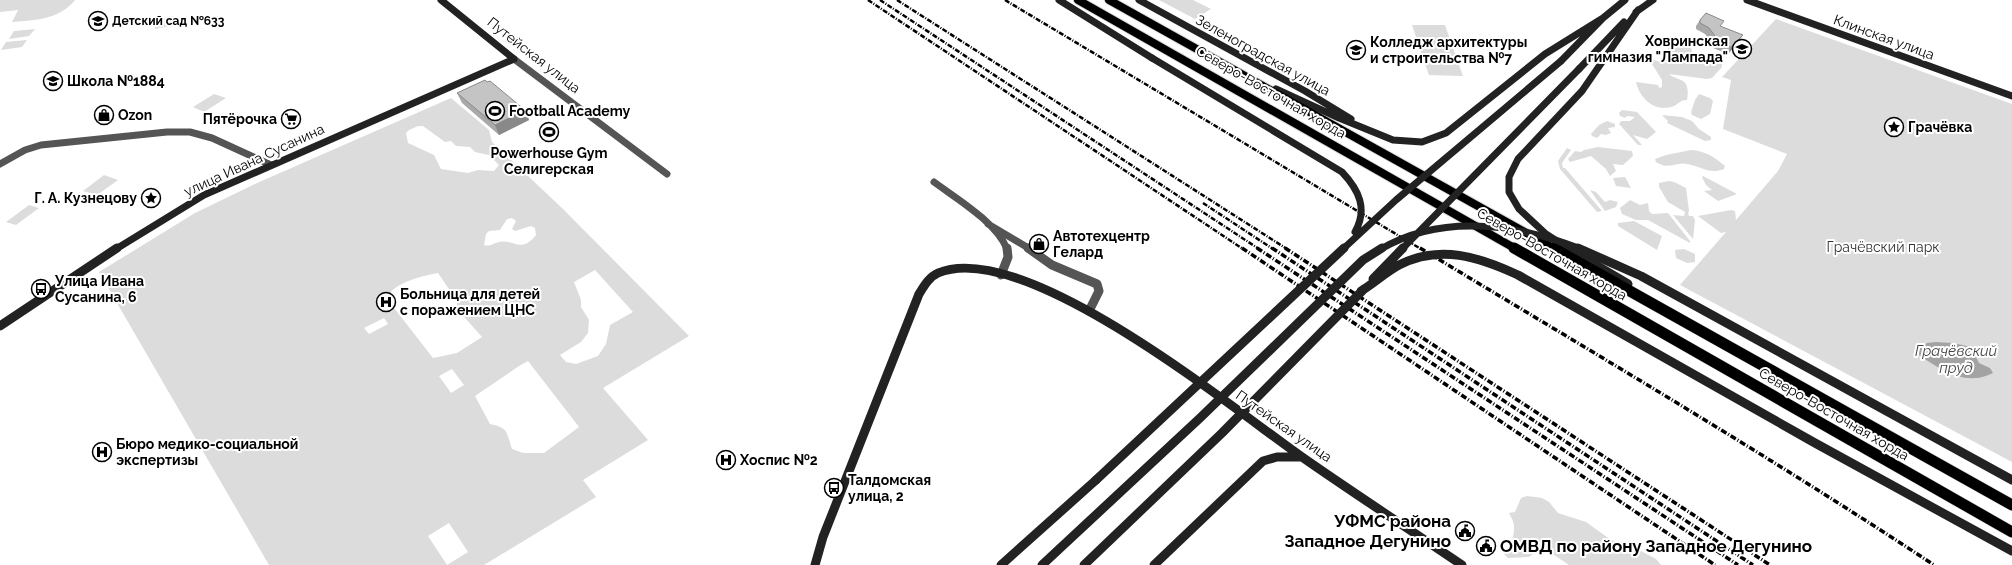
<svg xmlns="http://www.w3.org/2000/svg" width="2012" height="565" font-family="Raleway,sans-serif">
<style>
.green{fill:#dcdcdc;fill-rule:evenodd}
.water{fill:#a3a3a3}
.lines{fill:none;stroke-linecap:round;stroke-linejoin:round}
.primary-far1-casing{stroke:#dbdbdb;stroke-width:10}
.primary-casing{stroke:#dbdbdb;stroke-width:12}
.street-far1{stroke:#555;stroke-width:7}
.street{stroke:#555;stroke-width:9}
.secondary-far1{stroke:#222;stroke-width:7}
.secondary{stroke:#222;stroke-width:9}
.primary-far1{stroke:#000;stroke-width:8}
.primary{stroke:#000;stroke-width:11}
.rail-far1{stroke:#000;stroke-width:2.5;stroke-dasharray:5 1.5 1 1.5;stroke-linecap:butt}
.rail{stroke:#000;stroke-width:3.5;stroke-dasharray:6 2 1 2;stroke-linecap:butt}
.secondary-bridge-far1{stroke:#222;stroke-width:7}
.secondary-bridge{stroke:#222;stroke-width:9}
.wall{fill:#a9a9a9}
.shaded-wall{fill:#898989}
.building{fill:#c4c4c4;stroke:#898989}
.labels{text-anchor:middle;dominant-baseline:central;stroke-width:4;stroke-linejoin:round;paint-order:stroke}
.far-poi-label{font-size:12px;font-weight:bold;fill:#000;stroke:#fff;text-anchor:start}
.street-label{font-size:14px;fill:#000;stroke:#fff}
.poi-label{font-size:14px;font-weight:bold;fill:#000;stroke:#fff;text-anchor:start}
.park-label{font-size:14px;fill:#333;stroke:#fff}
.water-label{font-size:15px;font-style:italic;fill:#444;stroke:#fff}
.near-poi-label{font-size:17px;font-weight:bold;fill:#000;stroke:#fff;text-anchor:end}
</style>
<rect width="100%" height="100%" fill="#fff"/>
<path class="green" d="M 0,0 L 75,0 C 59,20 35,20 12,22 L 18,10 L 0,12 Z
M 1159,0 L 1193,0 L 1211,9 L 1195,19 Z
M 175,16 L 174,25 L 155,29 L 156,20 Z
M 1776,19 L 2012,104 L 2012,462 L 1680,285 L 1726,232 L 1721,233 L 1698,216 L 1731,210 L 1735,211 L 1736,220 L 1778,171 L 1787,154 L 1723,129 L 1731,80 L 1722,77 Z
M 1412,25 L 1445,25 L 1459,65 L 1425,64 Z
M 35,29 L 29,36 L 9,39 L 14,31 Z
M 1669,36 L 1691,46 L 1692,53 C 1703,56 1712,53 1722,61 L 1722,67 L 1712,78 L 1707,79 L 1669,74 C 1678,82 1691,76 1687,100 C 1680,100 1680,103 1674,106 C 1655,113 1640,99 1636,82 L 1658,85 L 1659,88 L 1662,87 L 1662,80 L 1650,61 L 1654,60 L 1664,63 L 1667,57 L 1676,59 L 1676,55 L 1660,42 L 1660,37 Z
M 27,40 L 22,47 L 1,50 L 6,42 Z
M 1425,64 L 1459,65 L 1463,76 L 1429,75 Z
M 214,94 L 226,98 L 204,112 L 193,107 Z
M 1699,94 L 1710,98 L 1713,101 L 1710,114 L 1701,119 L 1692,115 L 1691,112 L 1695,100 Z
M 451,98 L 489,130 L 492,142 L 563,209 L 689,336 L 603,388 L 648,440 L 583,480 L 596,497 L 484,565 L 447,565 L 468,552 L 449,523 L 428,536 L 447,565 L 269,565 L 99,272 L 195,213 L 257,183 ZM 418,126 L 423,126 L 445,142 L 451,141 L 456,146 L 470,147 L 475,152 L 489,155 L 499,165 L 494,171 L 478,170 L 468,173 L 441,169 L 434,155 L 408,143 L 406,133 L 409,130 ZM 512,218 L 516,221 L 512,229 L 515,231 L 531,226 L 535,228 L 536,235 C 521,254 514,239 499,242 C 493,243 491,247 484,245 L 486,234 L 489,231 L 500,230 L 507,219 ZM 595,270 L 633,312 L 610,325 L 606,344 L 598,356 L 576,364 L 566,362 L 560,355 L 581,342 L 588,333 L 589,320 L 581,307 L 581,300 L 574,282 ZM 438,273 L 457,301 L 457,309 L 482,337 L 457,353 L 433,358 L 391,304 L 391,292 C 399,282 425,275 438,273 ZM 384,318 L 388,324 L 369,334 L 364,328 ZM 528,361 L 579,427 L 544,453 L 523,453 L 512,449 C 506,432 509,428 490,424 L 475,396 L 519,366 ZM 452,369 L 464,385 L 451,393 L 439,376 Z
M 1622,110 L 1637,112 L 1656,132 L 1647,139 L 1633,135 L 1642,145 L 1638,145 L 1619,124 L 1621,121 L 1630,121 L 1635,117 L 1627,116 L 1625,118 L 1620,116 L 1619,113 Z
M 1662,115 L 1682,117 L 1692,121 L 1699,129 L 1711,137 L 1711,140 L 1705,141 L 1667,123 L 1668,121 Z
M 1607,121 L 1615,124 L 1615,127 L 1608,128 L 1611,133 L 1606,135 L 1601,134 L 1597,138 L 1592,136 L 1591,134 L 1599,125 Z
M 1598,147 L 1632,151 L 1633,156 L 1623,165 L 1613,164 L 1616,171 L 1610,176 L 1606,169 L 1591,156 L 1570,162 L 1568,159 L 1575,151 L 1581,152 L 1584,150 Z
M 1567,148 L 1571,150 L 1562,163 L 1563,168 L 1565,168 L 1602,211 L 1597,212 L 1560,169 L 1558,161 Z
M 1691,150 C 1706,151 1714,157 1725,166 L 1724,169 C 1709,175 1701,166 1687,164 C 1675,161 1670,171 1656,162 L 1655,159 L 1666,155 Z
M 104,175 L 118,180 L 97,195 L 83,191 Z
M 1703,176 L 1737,194 L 1718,201 L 1704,191 L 1712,190 L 1706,185 L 1702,177 Z
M 1625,177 L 1631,188 L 1616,186 L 1613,178 Z
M 1669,181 L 1674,182 L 1686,188 L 1689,211 L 1688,213 L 1689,216 L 1693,216 L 1695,220 L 1693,239 L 1673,215 L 1684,216 L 1685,212 L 1668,202 L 1659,187 L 1659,183 Z
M 1590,190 L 1596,192 L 1605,202 L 1610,200 L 1618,202 L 1616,207 L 1605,211 Z
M 1630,200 L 1640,205 L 1648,203 L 1649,211 L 1652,214 L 1668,213 L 1690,241 L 1690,243 L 1648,220 L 1636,220 L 1622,214 L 1620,208 Z
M 29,205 L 39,208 L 16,225 L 6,222 Z
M 1634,221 L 1662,236 L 1657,250 L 1618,226 L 1618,223 Z
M 1684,249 L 1695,254 L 1695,262 L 1687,263 L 1676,258 L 1675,250 Z
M 1527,496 L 1542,498 L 1549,502 L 1558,513 L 1586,522 L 1611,540 L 1641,551 L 1656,559 L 1661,565 L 1569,565 L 1542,547 L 1529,557 L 1508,558 L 1503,553 C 1510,547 1515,535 1514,526 C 1514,522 1511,517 1509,513 L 1515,512 L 1521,498 Z"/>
<path class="water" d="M 1936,342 L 1953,343 L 1971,347 L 1979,363 L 1990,368 L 1993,373 C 1966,387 1941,370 1919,355 L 1919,348 L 1927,343 Z"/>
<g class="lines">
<g class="primary-far1-casing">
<path id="primary-far1" d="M 1078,0 L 1516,249
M 1109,0 L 1555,249"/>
</g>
<g class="primary-casing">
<path id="primary" d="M 1514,248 L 2012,532
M 1553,248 L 2012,505"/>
</g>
<path class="street-far1" d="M 514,59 L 667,174
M 0,164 L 25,150 L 41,145 L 167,132 L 190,132 L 212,138 L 271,165
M 934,182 C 957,199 996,222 1007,249
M 988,224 L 1030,249"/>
<path class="street" d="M 1028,248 L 1052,265 L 1097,284 L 1099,291 L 1089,311
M 1001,275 L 1008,257 L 1007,248"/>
<path class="secondary-far1" d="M 1059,0 L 1152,58
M 1139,0 L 1305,91 L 1351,119
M 1747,0 L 2012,96
M 1636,12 L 1653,0
M 1561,61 L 1603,18 L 1625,0
M 1579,69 L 1624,22
M 1276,89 L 1339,118 L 1393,140 L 1422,142 L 1446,133 L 1545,54 L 1603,18
M 116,249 L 204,195 L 514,59 L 441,0
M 1569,249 L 1546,234 L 1519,209 L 1509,192 L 1509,177 L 1518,159 L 1582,91 L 1638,10"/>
<path class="secondary" d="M 1567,248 L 1628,284
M 0,326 L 117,248
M 815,565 L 823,537 L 919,294 C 924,286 929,277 938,273 C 1024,237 1232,408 1302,457 C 1355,494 1409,529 1462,565
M 1001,565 L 1096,480
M 1154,565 L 1263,461 L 1277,457 L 1302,457"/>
<use href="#primary-far1" class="primary-far1"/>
<use href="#primary" class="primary"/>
<path class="rail-far1" d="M 868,0 L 1243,249
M 880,0 L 1259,249
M 897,0 L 1287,249
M 1005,0 L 1421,249
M 1203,203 L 1273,249"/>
<path class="rail" d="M 1242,248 L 1715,565
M 1257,248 L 1738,565
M 1272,248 L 1753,565
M 1285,248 L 1770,565
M 1420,248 C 1592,352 1766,454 1934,565"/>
<path class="secondary-bridge-far1" d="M 1152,58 L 1342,172 C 1359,190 1368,209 1355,232
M 1343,249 L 1396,200 L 1561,61
M 1381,249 C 1442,213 1517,224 1581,249
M 1402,249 L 1579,69"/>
<path class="secondary-bridge" d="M 1578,248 L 1641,276 L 2012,480
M 1373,279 L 1403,248
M 1361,291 C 1374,283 1386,272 1399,265 C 1440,244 1479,257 1518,275 L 1815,443 L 2012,551
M 1096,480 L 1344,248
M 1042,565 L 1200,418 L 1363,260 L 1382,248
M 1084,565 L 1222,433 L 1364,289"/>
</g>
<path class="wall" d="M 1700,20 L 1721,27 L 1739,41 L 1728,54 L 1708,46 L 1711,41 L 1705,34 L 1696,29 L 1696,26 Z
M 457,93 L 525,110 L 529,120 L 499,135 L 462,103 Z"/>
<path class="shaded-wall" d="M 1743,35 L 1739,41 L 1728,54 L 1731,47 Z
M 525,110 L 529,120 L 499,135 L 495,125 Z"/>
<path class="building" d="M 1706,13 L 1724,21 L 1720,26 L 1743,35 L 1731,47 L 1712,40 L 1715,36 L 1709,28 L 1700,23 L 1700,20 Z
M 485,80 L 487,82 L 490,81 L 525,110 L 495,125 L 457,93 Z"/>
<defs>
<g id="school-ring" transform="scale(1)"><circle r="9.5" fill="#fff" stroke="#000" stroke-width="1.5"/><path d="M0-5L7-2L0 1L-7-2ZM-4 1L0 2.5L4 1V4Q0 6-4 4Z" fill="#000"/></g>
<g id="university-ring" transform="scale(1)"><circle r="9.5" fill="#fff" stroke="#000" stroke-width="1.5"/><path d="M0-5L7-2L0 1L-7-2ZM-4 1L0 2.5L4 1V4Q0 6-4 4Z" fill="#000"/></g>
<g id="stadium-ring" transform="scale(1)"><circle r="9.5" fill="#fff" stroke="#000" stroke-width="1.5"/><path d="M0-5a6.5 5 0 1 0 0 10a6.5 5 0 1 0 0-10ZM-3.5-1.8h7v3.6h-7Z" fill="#000"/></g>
<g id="shop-ring" transform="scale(1)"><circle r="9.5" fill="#fff" stroke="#000" stroke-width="1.5"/><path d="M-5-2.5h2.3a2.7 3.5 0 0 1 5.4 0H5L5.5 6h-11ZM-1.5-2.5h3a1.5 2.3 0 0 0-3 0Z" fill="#000"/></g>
<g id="supermarket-ring" transform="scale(1)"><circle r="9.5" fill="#fff" stroke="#000" stroke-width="1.5"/><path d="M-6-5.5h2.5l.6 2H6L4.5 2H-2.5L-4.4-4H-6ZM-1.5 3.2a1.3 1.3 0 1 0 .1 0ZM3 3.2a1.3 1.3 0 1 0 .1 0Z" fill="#000"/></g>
<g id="sight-ring" transform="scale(1)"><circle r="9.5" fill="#fff" stroke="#000" stroke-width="1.5"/><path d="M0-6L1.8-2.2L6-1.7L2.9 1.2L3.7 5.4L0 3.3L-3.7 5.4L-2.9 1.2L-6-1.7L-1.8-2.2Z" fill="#000"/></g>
<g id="bus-ring" transform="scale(1)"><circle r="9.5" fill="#fff" stroke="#000" stroke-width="1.5"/><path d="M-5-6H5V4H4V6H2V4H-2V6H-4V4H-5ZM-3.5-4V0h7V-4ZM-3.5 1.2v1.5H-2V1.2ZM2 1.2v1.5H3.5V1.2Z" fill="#000"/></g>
<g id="hospital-ring" transform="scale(1)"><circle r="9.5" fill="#fff" stroke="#000" stroke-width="1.5"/><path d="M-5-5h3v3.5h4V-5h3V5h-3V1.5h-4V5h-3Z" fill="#000"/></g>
<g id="civic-ring" transform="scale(1)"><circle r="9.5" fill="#fff" stroke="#000" stroke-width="1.5"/><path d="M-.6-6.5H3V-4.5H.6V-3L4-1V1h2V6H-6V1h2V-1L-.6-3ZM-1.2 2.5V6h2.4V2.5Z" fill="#000"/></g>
</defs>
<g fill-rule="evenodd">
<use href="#school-ring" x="98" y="21"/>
<use href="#school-ring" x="1742" y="49"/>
<use href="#university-ring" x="1356" y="50"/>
<use href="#school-ring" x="53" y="81"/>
<use href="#stadium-ring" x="495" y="111"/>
<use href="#shop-ring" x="104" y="115"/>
<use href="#supermarket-ring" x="291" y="119"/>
<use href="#sight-ring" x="1894" y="127"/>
<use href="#stadium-ring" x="549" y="132"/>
<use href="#sight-ring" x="151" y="198"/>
<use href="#shop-ring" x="1039" y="244"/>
<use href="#bus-ring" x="41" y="289"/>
<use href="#hospital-ring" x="386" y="302"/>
<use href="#hospital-ring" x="102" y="452"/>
<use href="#hospital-ring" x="726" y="460"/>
<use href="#bus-ring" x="834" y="488"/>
<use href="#civic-ring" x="1465" y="531"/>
<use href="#civic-ring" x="1486" y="546"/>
</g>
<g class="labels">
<g class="far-poi-label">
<text x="112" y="21">Детский сад №633</text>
</g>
<g class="street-label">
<text transform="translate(1884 37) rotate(20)">Клинская улица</text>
<text transform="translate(534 55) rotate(38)">Путейская улица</text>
<text transform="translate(1263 55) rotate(29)">Зеленоградская улица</text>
<text transform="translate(1271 92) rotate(30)">Северо-Восточная хорда</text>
<text transform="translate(254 160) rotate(-25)">улица Ивана Сусанина</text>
<text transform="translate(1552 254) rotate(30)">Северо-Восточная хорда</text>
<text transform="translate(1834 414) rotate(30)">Северо-Восточная хорда</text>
<text transform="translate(1284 426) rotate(35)">Путейская улица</text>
</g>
<g class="poi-label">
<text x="1728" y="41" text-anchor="end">Ховринская<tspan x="1728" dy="16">гимназия "Лампада"</tspan></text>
<text x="1370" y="42">Колледж архитектуры<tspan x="1370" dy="16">и строительства №7</tspan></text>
<text x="67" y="81">Школа №1884</text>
<text x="509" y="111">Football Academy</text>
<text x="118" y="115">Ozon</text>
<text x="277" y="119" text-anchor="end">Пятёрочка</text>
<text x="1908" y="127">Грачёвка</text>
<text x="549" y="153" text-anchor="middle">Powerhouse Gym<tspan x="549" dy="16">Селигерская</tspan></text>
<text x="137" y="198" text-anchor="end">Г. А. Кузнецову</text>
<text x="1053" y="236">Автотехцентр<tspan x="1053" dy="16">Гелард</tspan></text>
<text x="55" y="281">Улица Ивана<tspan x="55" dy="16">Сусанина, 6</tspan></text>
<text x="400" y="294">Больница для детей<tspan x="400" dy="16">с поражением ЦНС</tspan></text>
<text x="116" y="444">Бюро медико-социальной<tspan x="116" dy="16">экспертизы</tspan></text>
<text x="740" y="460">Хоспис №2</text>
<text x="848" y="480">Талдомская<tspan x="848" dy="16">улица, 2</tspan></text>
</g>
<g class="park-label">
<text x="1883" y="247">Грачёвский парк</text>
</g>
<g class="water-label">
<text x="1956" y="351">Грачёвский<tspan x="1956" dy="17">пруд</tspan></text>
</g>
<g class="near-poi-label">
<text x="1451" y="521">УФМС района<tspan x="1451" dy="20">Западное Дегунино</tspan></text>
<text x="1500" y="546" text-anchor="start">ОМВД по району Западное Дегунино</text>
</g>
</g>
</svg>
